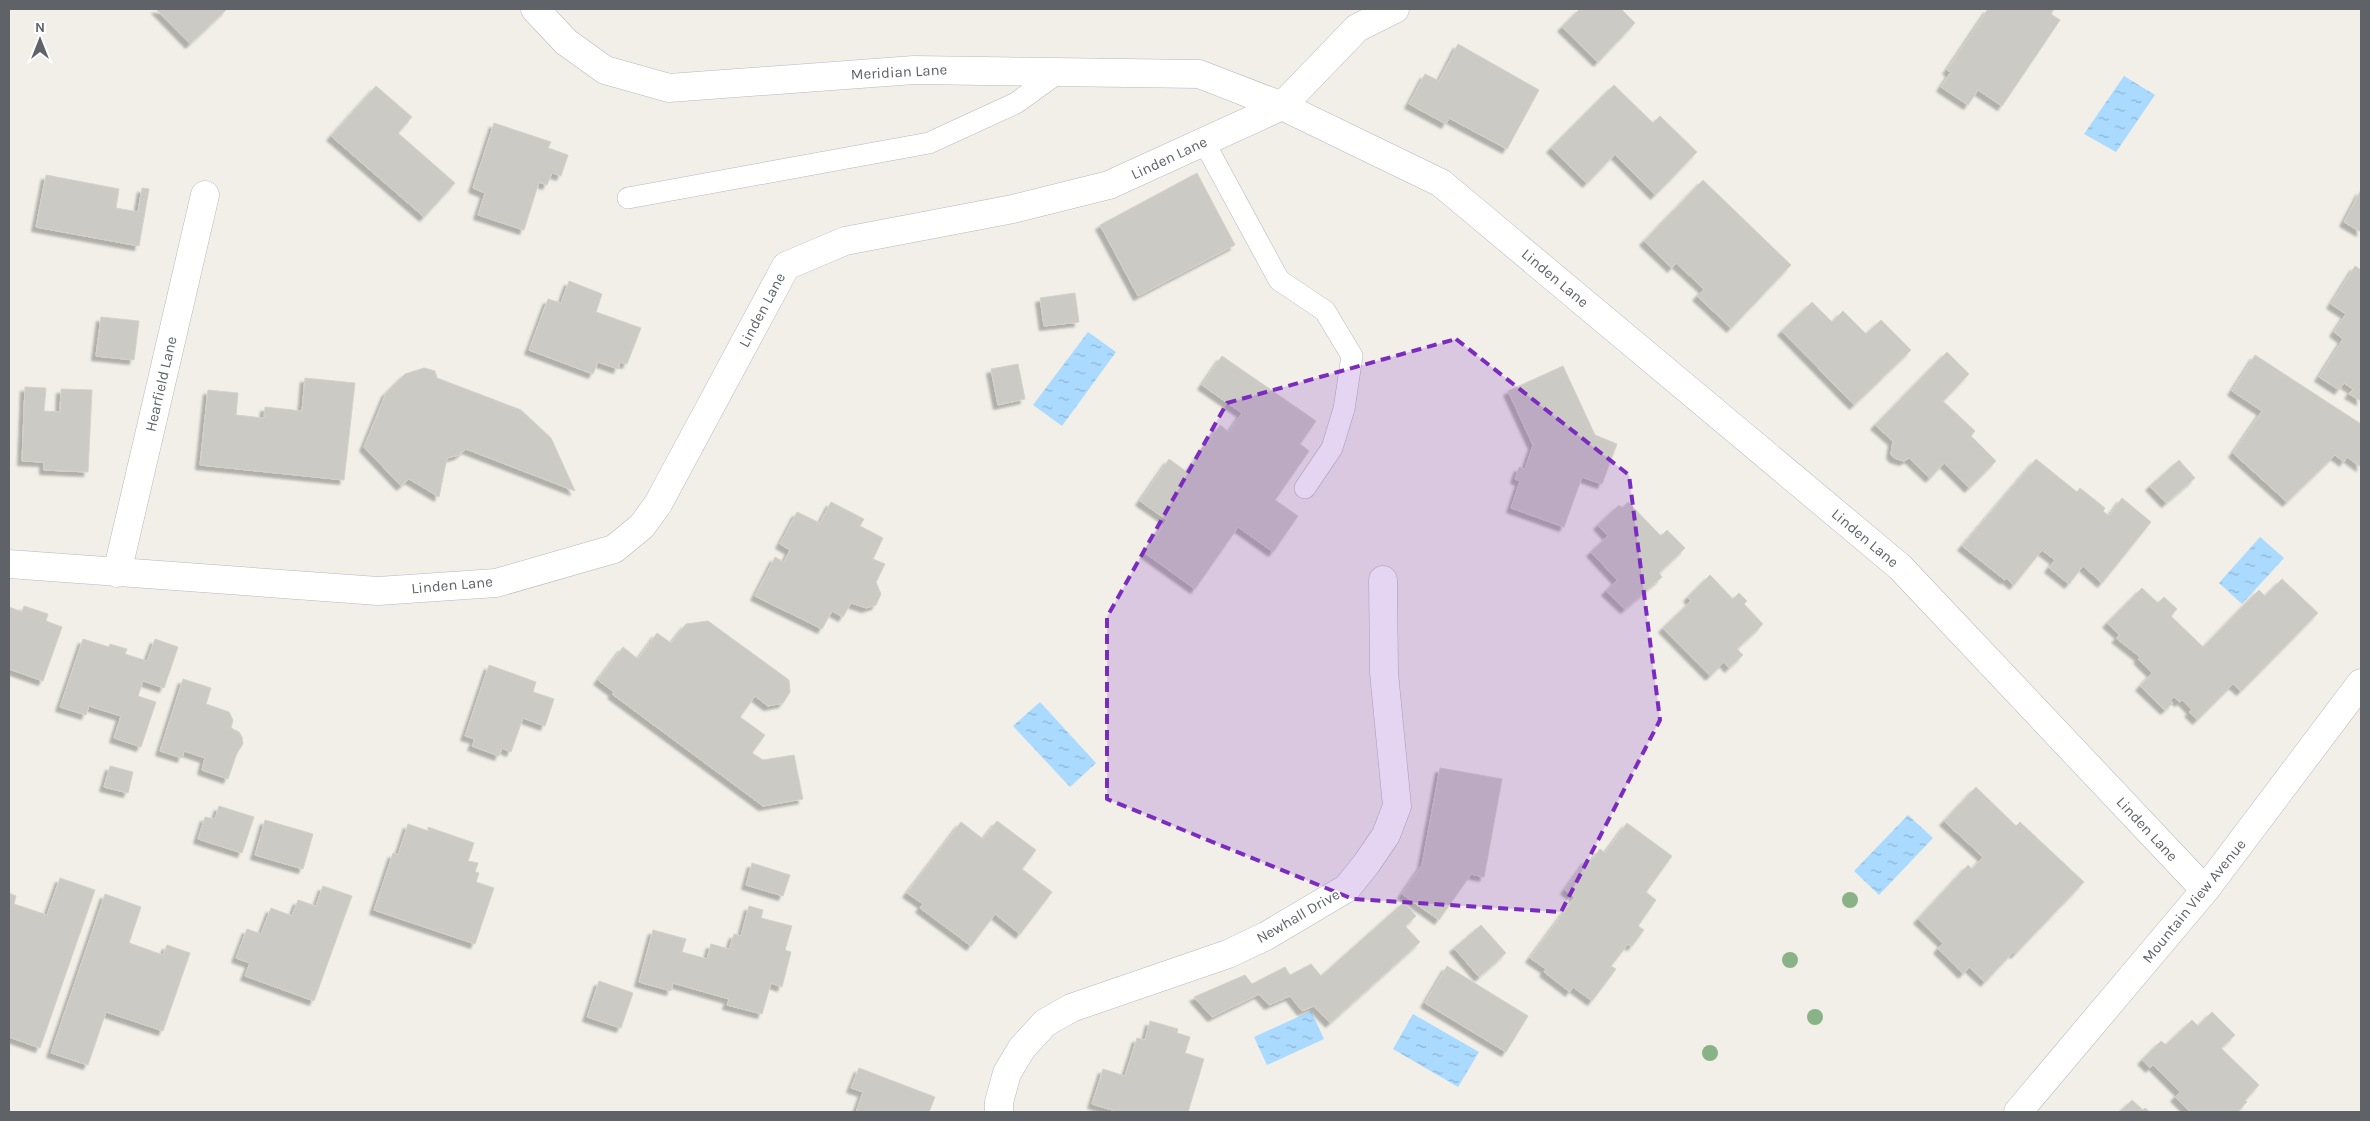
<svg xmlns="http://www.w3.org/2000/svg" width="2370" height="1121" font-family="Karla,sans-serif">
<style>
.water{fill:url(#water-ripples)}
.building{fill:#cccac5;stroke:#d6d1c6;filter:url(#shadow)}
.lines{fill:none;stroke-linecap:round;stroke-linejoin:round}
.lane-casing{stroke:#b5b8bc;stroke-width:22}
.street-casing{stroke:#b5b8bc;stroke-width:29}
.lane{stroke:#fff;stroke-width:21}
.street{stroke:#fff;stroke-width:28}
.tree{fill:#89b387}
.marked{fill:#7b2cbf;fill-opacity:0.2;stroke:#7b2cbf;stroke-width:4;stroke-dasharray:10 6;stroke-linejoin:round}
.labels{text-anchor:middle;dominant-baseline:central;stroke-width:4;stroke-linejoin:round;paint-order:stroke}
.street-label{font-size:15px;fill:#5f6368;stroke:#fff}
</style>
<defs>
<pattern id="water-ripples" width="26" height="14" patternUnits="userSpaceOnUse" patternTransform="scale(1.25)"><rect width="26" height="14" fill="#aadaff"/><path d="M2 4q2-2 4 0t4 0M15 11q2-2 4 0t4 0" fill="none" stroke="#8eb4d2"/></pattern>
<filter id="shadow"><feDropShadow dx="-4.5" dy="4.5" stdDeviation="1" flood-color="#0004"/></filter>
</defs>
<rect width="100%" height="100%" fill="#f1efe8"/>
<path class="water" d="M 2124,76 L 2155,95 L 2116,152 L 2084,134 Z
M 1088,332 L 1116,352 L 1062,426 L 1033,405 Z
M 2260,537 L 2284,558 L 2242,604 L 2219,583 Z
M 1040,702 L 1096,763 L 1070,787 L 1013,726 Z
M 1908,815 L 1933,838 L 1879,895 L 1854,871 Z
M 1311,1011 L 1324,1039 L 1267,1065 L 1254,1037 Z
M 1413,1014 L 1479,1052 L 1458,1087 L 1393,1049 Z"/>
<path class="building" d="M 156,9 L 227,9 L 190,44 Z
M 1580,9 L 1621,9 L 1635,23 L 1598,62 L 1562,27 Z
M 1988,9 L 2054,9 L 2051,14 L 2060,20 L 2002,106 L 1978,90 L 1968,105 L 1941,87 L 1951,72 L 1947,70 Z
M 1458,44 L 1539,90 L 1507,149 L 1449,118 L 1446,124 L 1409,104 L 1425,74 L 1439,81 Z
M 1614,85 L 1653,123 L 1660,116 L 1697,152 L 1655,195 L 1615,154 L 1587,183 L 1551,148 Z
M 376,86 L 412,117 L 398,133 L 455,183 L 424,217 L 331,136 Z
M 494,123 L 551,142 L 548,148 L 568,155 L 561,176 L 552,173 L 547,185 L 539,182 L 524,230 L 478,215 L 485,193 L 473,188 Z
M 1197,173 L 1235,245 L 1138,296 L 1100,225 Z
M 46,175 L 119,189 L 116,208 L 138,212 L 142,188 L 149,189 L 139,246 L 36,227 Z
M 1703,180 L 1791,265 L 1731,328 L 1697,296 L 1704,289 L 1676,263 L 1672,268 L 1644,241 Z
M 2361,190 L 2361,232 L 2344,222 Z
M 2355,266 L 2361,270 L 2361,401 L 2349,394 L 2353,389 L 2344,383 L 2339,390 L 2319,377 L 2343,339 L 2334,332 L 2346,314 L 2331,304 Z
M 569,281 L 602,294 L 596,312 L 641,328 L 627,364 L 620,362 L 618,369 L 598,362 L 593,374 L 529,350 L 548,299 L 561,303 Z
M 1075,293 L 1079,322 L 1044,326 L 1040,298 Z
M 1812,302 L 1832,322 L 1843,311 L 1866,334 L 1881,320 L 1911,350 L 1854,405 L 1782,331 Z
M 101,317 L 139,321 L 134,360 L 96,356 Z
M 1947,352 L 1969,374 L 1943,401 L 1975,431 L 1971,436 L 1996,461 L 1969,488 L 1944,463 L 1930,478 L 1909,458 L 1904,461 L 1894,458 L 1891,454 L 1893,441 L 1875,425 Z
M 2255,355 L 2361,424 L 2361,467 L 2347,457 L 2344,462 L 2335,455 L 2287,502 L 2233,453 L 2262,411 L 2232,391 Z
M 1222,356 L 1316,421 L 1300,444 L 1309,451 L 1275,500 L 1298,516 L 1273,552 L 1238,527 L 1195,589 L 1145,553 L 1167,520 L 1140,501 L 1169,459 L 1187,472 L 1220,425 L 1229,432 L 1242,413 L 1202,385 Z
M 1018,364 L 1025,399 L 998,405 L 991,369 Z
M 1563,366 L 1595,435 L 1617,444 L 1602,484 L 1582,477 L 1564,527 L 1511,508 L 1520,481 L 1515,479 L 1519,467 L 1525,469 L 1533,445 L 1508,391 Z
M 424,368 L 435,371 L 437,378 L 521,410 L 551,438 L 575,491 L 466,449 L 459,455 L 447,458 L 439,497 L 409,479 L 401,486 L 364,447 L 386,393 L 405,374 Z
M 305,378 L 355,383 L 344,480 L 200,465 L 208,390 L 238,393 L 236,415 L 264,418 L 265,407 L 302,411 Z
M 25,387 L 46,388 L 44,411 L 60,412 L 61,389 L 92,390 L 88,472 L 44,470 L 44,462 L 22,461 Z
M 2036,459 L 2077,492 L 2080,488 L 2105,508 L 2103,511 L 2109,516 L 2122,498 L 2151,522 L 2102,583 L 2083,566 L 2069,584 L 2049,568 L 2055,560 L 2042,550 L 2014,585 L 2006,578 L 2005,580 L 1962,546 Z
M 2179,460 L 2195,478 L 2166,503 L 2150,486 Z
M 831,502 L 864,519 L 860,526 L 883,538 L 873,559 L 885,564 L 876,582 L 881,594 L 876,605 L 866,608 L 851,603 L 843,617 L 832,611 L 822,629 L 755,596 L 775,557 L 784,562 L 790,550 L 780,544 L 797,512 L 820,523 Z
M 1628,502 L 1661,536 L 1667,530 L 1685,548 L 1659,573 L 1662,577 L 1625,609 L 1606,591 L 1617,580 L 1591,552 L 1608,536 L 1598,525 L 1619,505 L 1622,508 Z
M 1710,575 L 1733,599 L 1739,593 L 1747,601 L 1744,604 L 1763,624 L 1737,649 L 1743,655 L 1729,668 L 1724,662 L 1710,676 L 1663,628 L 1691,601 L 1688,597 Z
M 2282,579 L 2318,613 L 2241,691 L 2233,684 L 2197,720 L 2189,712 L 2192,710 L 2182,700 L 2179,702 L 2174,697 L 2170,701 L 2173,703 L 2165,710 L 2140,686 L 2152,673 L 2138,659 L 2140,657 L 2116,638 L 2120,635 L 2107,623 L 2142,588 L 2158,603 L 2164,597 L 2177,609 L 2171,616 L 2203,647 L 2259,590 L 2265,596 Z
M 24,606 L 48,614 L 46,621 L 62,627 L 43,681 L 9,669 L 9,607 L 22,612 Z
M 708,621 L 789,680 L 790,692 L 783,703 L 768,706 L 755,696 L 740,717 L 765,735 L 752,753 L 763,760 L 794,755 L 803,799 L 763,806 L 612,694 L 614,692 L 598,680 L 623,647 L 638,659 L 657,633 L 671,643 L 686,624 Z
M 83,639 L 109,647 L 110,644 L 127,649 L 125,654 L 147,661 L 155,639 L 178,647 L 164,688 L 143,681 L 138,696 L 156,702 L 141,747 L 114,738 L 121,716 L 89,706 L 86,715 L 60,707 Z
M 489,665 L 536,682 L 533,692 L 554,699 L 545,726 L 523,718 L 511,752 L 502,748 L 499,756 L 472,746 L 475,739 L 465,736 Z
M 183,679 L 211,688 L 206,704 L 229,712 L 233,720 L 231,728 L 239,732 L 242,737 L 243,744 L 237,753 L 228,779 L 202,770 L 205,758 L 184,751 L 182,758 L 160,751 Z
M 110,766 L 133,772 L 128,793 L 104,787 Z
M 1440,768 L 1502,779 L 1484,877 L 1471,874 L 1439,920 L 1402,894 L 1422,865 Z
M 1976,787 L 2016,826 L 2020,822 L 2084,882 L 2015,954 L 2013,952 L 1985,982 L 1969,967 L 1963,974 L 1938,949 L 1943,943 L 1918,919 L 1968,865 L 1972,869 L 1983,857 L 1944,821 Z
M 219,806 L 254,817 L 242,853 L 198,839 L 205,817 L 215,819 Z
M 265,820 L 313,834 L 303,869 L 255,855 Z
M 997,821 L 1036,850 L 1022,869 L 1052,892 L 1020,934 L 995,914 L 971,946 L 920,908 L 923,904 L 907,893 L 961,822 L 983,839 Z
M 1627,823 L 1672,856 L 1646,892 L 1656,900 L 1638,926 L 1644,930 L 1632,946 L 1628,944 L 1611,966 L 1616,969 L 1592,1001 L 1573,987 L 1570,992 L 1544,972 L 1546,969 L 1530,958 L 1575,897 L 1565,890 L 1587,859 L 1590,862 L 1600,849 L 1605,853 Z
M 408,824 L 428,831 L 428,827 L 474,843 L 468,861 L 478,863 L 475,872 L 479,873 L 476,882 L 494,888 L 475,944 L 374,910 L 393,853 L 398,855 Z
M 752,863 L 790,875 L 783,896 L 746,885 Z
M 60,878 L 95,890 L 40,1048 L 9,1037 L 9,893 L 16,896 L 14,904 L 47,915 Z
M 323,886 L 352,896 L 314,1001 L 245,976 L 250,963 L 236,958 L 247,929 L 261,934 L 271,908 L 292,916 L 298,900 L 316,906 Z
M 105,894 L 141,907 L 129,943 L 163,955 L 167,945 L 190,953 L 163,1031 L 106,1012 L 88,1065 L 51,1053 Z
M 1404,902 L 1416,916 L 1405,926 L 1420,942 L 1330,1023 L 1314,1006 L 1302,1011 L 1290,996 L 1269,1005 L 1259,994 L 1212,1017 L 1194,997 L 1245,975 L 1252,984 L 1285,967 L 1290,975 L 1311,964 L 1321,976 Z
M 749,906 L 763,910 L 761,918 L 792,926 L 785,950 L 791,952 L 782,987 L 771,983 L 762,1014 L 727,1005 L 729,999 L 673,983 L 671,991 L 639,982 L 653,930 L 686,939 L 682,952 L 707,959 L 711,944 L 729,949 L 734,934 L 741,936 Z
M 1481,925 L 1506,953 L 1479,977 L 1454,948 Z
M 1447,966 L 1528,1016 L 1506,1052 L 1425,1003 Z
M 599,981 L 633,993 L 621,1028 L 587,1017 Z
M 2212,1012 L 2235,1035 L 2221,1048 L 2259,1085 L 2245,1100 L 2247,1102 L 2237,1112 L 2190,1112 L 2175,1097 L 2180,1092 L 2153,1065 L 2150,1068 L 2142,1060 L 2161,1041 L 2166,1045 L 2192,1020 L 2198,1026 Z
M 1150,1021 L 1178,1029 L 1177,1033 L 1190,1037 L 1185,1053 L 1204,1059 L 1188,1112 L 1119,1112 L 1092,1104 L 1103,1069 L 1125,1076 L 1137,1038 L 1145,1040 Z
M 859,1068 L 935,1097 L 929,1112 L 856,1112 L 863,1092 L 851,1088 Z
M 2132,1100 L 2143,1110 L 2145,1108 L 2150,1112 L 2120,1112 Z"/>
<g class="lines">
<g class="lane-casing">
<path id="lane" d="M 1204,142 L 1279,280 L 1325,311 L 1352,356 L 1344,409 L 1332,448 L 1305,488
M 628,198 L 929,143 L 1016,103 L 1062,70"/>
</g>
<g class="street-casing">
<path id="street" d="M 535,9 L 566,42 L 605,70 L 669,88 L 914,70 L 1199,74 L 1282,106 L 1357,28 L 1395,9
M 9,564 L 378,591 L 496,583 L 614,549 L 642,526 L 658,504 L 786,266 L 845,241 L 1013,209 L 1109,185 L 1282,106 L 1441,183 L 1900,567 L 2205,890
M 117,573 L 205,195
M 999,1112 L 999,1102 L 1007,1073 L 1022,1048 L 1045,1023 L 1071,1008 L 1228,954 L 1266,936 L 1347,888 L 1367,863 L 1386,835 L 1397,806 L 1384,673 L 1383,580
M 2018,1112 L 2205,890 L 2361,683"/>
</g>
<use href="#lane" class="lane"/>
<use href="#street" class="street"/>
</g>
<g class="tree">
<circle cx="1850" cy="900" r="8"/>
<circle cx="1790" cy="960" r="8"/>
<circle cx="1815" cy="1017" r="8"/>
<circle cx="1710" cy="1053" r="8"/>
</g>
<path class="marked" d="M 1456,339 L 1629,475 L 1660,720 L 1561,912 L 1353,899 L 1107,799 L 1107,617 L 1227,403 Z"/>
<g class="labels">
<g class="street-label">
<text transform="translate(899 72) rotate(-3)">Meridian Lane</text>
<text transform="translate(1169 158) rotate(-25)">Linden Lane</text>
<text transform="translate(1555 278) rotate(40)">Linden Lane</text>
<text transform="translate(762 310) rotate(-62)">Linden Lane</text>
<text transform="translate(161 384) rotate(-77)">Hearfield Lane</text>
<text transform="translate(1865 538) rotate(40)">Linden Lane</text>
<text transform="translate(452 585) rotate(-5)">Linden Lane</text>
<text transform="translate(2147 829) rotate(47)">Linden Lane</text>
<text transform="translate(2194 901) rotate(-51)">Mountain View Avenue</text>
<text transform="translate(1298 916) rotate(-30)">Newhall Drive</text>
</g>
</g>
<rect width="2370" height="1121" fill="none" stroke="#5f6368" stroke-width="20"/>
<g transform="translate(40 40)" stroke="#ffffff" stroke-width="4" paint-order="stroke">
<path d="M0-4L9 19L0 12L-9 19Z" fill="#5f6368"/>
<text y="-8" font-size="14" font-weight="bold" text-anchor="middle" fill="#5f6368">N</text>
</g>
</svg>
